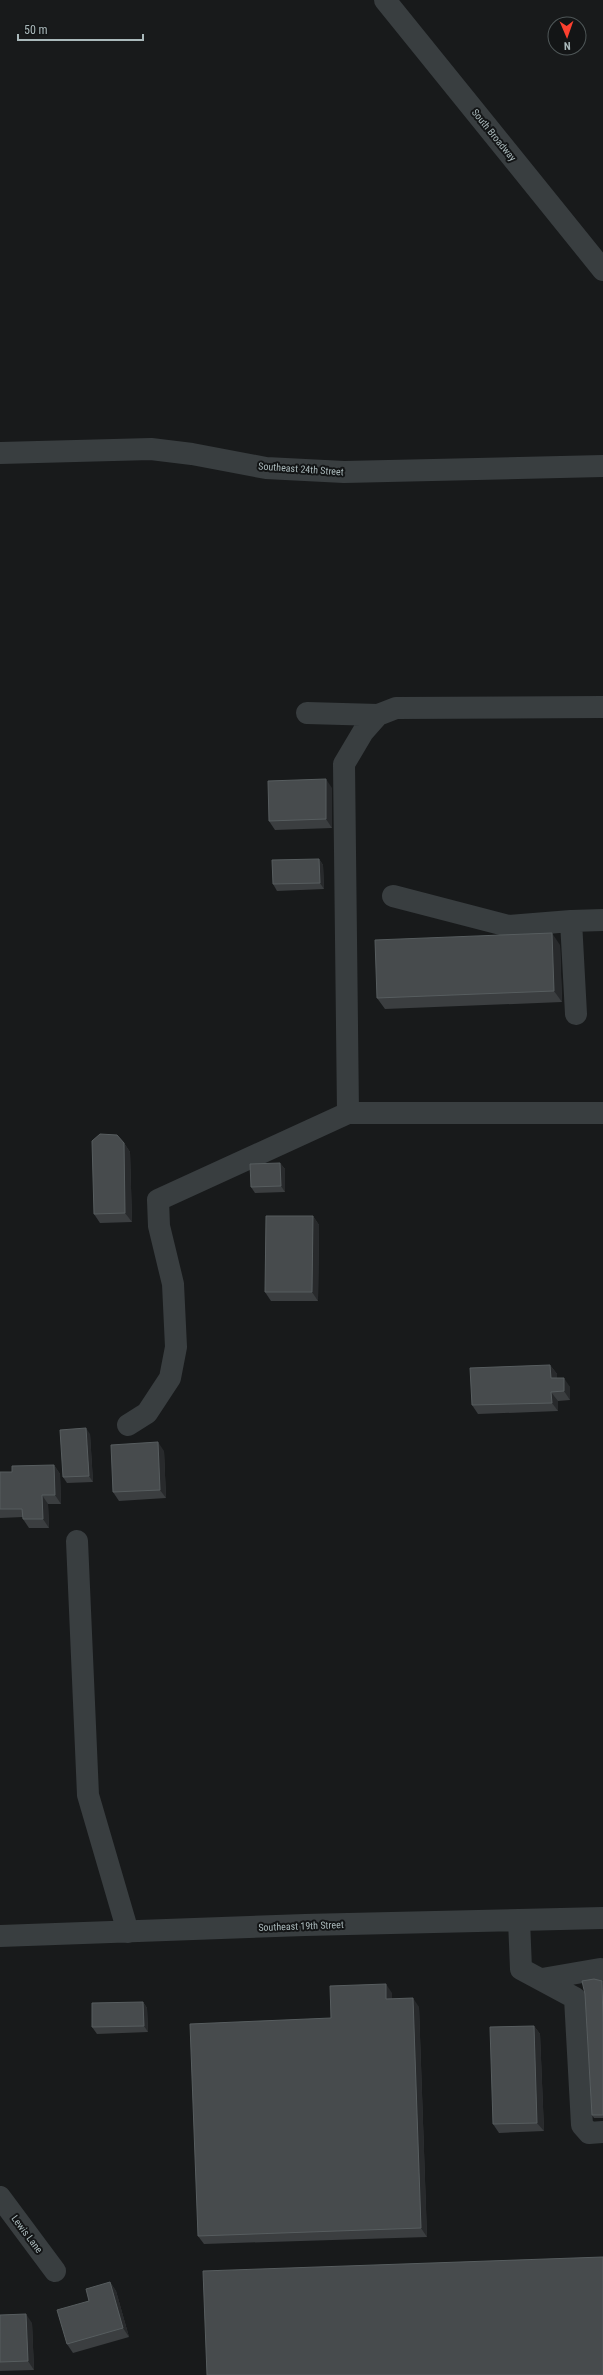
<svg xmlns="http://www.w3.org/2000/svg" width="603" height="2375" font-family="'Roboto Condensed',sans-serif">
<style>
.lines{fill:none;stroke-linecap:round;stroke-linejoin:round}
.minor{stroke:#393e40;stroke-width:22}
.wall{fill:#3b3e40}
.shaded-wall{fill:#282a2c}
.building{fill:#474b4d;stroke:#575d5f}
.labels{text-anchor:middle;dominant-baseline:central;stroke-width:4;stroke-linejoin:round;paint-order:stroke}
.street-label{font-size:10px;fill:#aab9bb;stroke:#131516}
</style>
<rect width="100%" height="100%" fill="#181a1b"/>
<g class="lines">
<path class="minor" d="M 385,0 L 603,270
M 0,453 L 151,449 L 192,454 L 266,468 L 344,472 L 603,466
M 307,713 L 378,715
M 393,896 L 509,926 L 571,921
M 576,1014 L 571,921 L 603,920
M 348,1113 L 344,764 L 363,732 L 378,715 L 396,708 L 603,707
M 128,1425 L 147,1413 L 170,1378 L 176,1347 L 173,1284 L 159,1226 L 158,1200 L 348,1113 L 603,1113
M 77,1541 L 88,1795 L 128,1932
M 519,1920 L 521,1969 L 575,1998 L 582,2125 L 589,2133 L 603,2132
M 0,1936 L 305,1925 L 603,1918
M 542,1979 L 600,1969 L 603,1972
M 0,2197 L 55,2271"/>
</g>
<path class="wall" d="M 332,788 L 332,828 L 275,830 L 269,821 Z
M 319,859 L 323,865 L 324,889 L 277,891 L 273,884 Z
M 560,945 L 562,1002 L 385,1009 L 377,998 Z
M 124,1143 L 130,1152 L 132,1222 L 100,1223 L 94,1214 Z
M 280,1163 L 285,1169 L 285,1192 L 255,1193 L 251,1187 Z
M 313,1216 L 319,1225 L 318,1301 L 271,1301 L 265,1292 Z
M 550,1365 L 557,1374 L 557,1378 L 570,1387 L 570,1400 L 558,1401 L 558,1411 L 478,1414 L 472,1405 Z
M 90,1434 L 93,1482 L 67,1483 L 63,1477 Z
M 164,1451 L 166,1498 L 119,1501 L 113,1492 Z
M 54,1465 L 60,1474 L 61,1504 L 48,1504 L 49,1528 L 29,1528 L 23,1519 L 23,1517 L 0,1518 L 0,1472 L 12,1472 Z
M 602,1981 L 603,1983 L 603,2118 L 594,2118 L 592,2115 Z
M 392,1993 L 392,1999 L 419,2007 L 427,2237 L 204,2244 L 198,2236 L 331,2018 Z
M 143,2002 L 147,2008 L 148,2032 L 97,2034 L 92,2027 Z
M 534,2026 L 540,2034 L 544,2131 L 499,2133 L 493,2124 Z
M 110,2282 L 116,2291 L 129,2337 L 73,2353 L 67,2344 L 89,2301 Z
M 0,2315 L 32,2323 L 34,2370 L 0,2371 Z"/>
<path class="shaded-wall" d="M 326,779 L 332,788 L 332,828 L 326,819 Z
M 319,859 L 323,865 L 324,889 L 320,883 Z
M 552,933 L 560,945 L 562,1002 L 554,991 Z
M 124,1143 L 130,1152 L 132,1222 L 125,1213 Z
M 280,1163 L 285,1169 L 285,1192 L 281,1186 Z
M 313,1216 L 319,1225 L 318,1301 L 312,1292 Z
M 550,1365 L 557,1374 L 557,1387 L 551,1378 Z
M 564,1378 L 570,1387 L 570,1400 L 564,1391 Z
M 551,1392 L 558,1401 L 558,1411 L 552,1403 Z
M 86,1428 L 90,1434 L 93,1482 L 89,1476 Z
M 158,1442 L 164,1451 L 166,1498 L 160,1490 Z
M 54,1465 L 60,1474 L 61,1504 L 55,1495 Z
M 42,1495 L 48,1504 L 49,1528 L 43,1519 Z
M 602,1981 L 603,1983 L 603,2024 Z
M 386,1984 L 392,1993 L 392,2008 L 386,1999 Z
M 413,1998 L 419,2007 L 427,2237 L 421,2228 Z
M 143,2002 L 147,2008 L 148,2032 L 144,2026 Z
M 534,2026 L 540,2034 L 544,2131 L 537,2123 Z
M 110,2282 L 116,2291 L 129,2337 L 123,2328 Z
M 26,2314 L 32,2323 L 34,2370 L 28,2361 Z"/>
<path class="building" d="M 326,779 L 326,819 L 269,821 L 268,781 Z
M 319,859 L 320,883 L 273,884 L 272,860 Z
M 552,933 L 554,991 L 377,998 L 375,940 Z
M 100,1134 L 117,1135 L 124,1143 L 125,1213 L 94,1214 L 92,1141 Z
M 280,1163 L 281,1186 L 251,1187 L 250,1164 Z
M 266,1216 L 313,1216 L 312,1292 L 265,1292 Z
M 550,1365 L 551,1378 L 564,1378 L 564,1391 L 551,1392 L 552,1403 L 472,1405 L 470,1368 Z
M 86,1428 L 89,1476 L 63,1477 L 60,1430 Z
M 158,1442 L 160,1490 L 113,1492 L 111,1445 Z
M 54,1465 L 55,1495 L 42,1495 L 43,1519 L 23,1519 L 22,1509 L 0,1509 L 0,1472 L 12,1472 L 12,1466 Z
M 594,1979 L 602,1981 L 603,2024 L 603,2115 L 592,2115 L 585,1994 L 582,1981 Z
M 386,1984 L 386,1999 L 413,1998 L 421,2228 L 198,2236 L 190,2024 L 331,2018 L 330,1986 Z
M 143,2002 L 144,2026 L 92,2027 L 92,2003 Z
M 534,2026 L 537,2123 L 493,2124 L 490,2027 Z
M 603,2257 L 603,2375 L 207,2375 L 203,2271 Z
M 110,2282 L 123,2328 L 67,2344 L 57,2310 L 89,2301 L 86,2289 Z
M 26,2314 L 28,2361 L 0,2362 L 0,2315 Z"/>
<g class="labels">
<g class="street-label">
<text transform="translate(494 135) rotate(51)">South Broadway</text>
<text transform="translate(301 469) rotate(4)">Southeast 24th Street</text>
<text transform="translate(301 1926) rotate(-2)">Southeast 19th Street</text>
<text transform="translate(27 2234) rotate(53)">Lewis Lane</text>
</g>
</g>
<g transform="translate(567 36) rotate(178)"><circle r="19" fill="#131516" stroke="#4f5758"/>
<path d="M0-3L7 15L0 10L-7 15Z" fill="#fc402f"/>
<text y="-6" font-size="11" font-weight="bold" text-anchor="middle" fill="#aab9bb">N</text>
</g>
<path d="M18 34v6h125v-6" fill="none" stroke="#aab9bb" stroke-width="2"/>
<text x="24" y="34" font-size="12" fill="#aab9bb" stroke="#131516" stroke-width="3" paint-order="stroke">50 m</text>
</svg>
